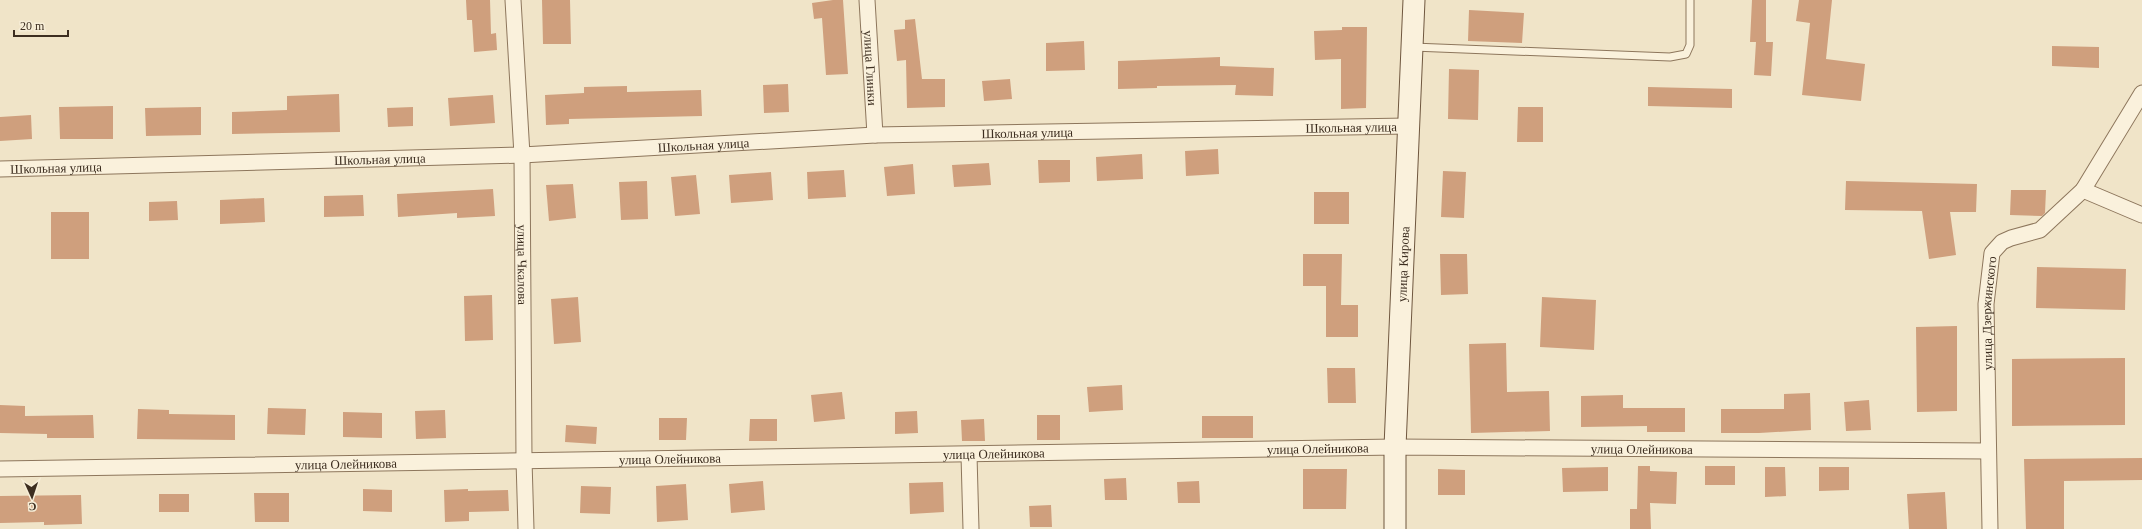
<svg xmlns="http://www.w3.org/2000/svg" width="2142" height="529" font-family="'Times New Roman',serif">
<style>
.building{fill:#cf9f7d}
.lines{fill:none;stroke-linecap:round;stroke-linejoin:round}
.lane-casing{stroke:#8d765c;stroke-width:9}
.street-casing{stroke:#8d765c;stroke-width:17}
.secondary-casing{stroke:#6f573f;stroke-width:23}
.lane{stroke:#faf1dc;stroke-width:7}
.street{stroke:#faf1dc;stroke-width:15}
.secondary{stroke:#faf1dc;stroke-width:21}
.labels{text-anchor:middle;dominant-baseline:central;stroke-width:4;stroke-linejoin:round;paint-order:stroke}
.street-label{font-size:13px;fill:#3d2e20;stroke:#f7eed8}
</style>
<rect width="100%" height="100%" fill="#f0e4c8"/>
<path class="building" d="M 466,0 L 490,0 L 491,34 L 496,33 L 497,50 L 474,52 L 472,20 L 467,20 Z
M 542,0 L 570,0 L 571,44 L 543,44 Z
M 833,0 L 843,0 L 848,74 L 826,75 L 822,18 L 814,19 L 812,3 Z
M 1752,0 L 1766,0 L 1766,42 L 1773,42 L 1771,76 L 1754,75 L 1756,42 L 1750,42 Z
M 1799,0 L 1832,0 L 1826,59 L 1865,64 L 1861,101 L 1802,95 L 1810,23 L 1796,21 Z
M 1469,10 L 1524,13 L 1522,43 L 1468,41 Z
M 915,19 L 922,79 L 945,79 L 945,107 L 907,108 L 906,60 L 897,61 L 894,30 L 905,29 L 905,20 Z
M 1342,27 L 1367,27 L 1366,108 L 1341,109 L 1341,59 L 1315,60 L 1314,31 L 1342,30 Z
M 1084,41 L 1085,70 L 1046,71 L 1046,43 Z
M 2052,46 L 2099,47 L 2099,68 L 2052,66 Z
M 1220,57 L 1220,66 L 1274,68 L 1273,96 L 1235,95 L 1236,85 L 1157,86 L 1157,88 L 1118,89 L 1118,61 Z
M 1449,69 L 1479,70 L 1478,120 L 1448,119 Z
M 1010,79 L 1012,99 L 984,101 L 982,81 Z
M 788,84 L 789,112 L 764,113 L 763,85 Z
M 627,86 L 627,92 L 701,90 L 702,116 L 569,119 L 569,124 L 546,125 L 545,95 L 584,93 L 584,87 Z
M 1648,87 L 1732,89 L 1732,108 L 1648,106 Z
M 339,94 L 340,132 L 232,134 L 232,112 L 287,110 L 287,96 Z
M 493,95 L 495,123 L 450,126 L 448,98 Z
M 113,106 L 113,139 L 60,139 L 59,107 Z
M 201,107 L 201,135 L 146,136 L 145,108 Z
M 413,107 L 413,126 L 388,127 L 387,108 Z
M 1518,107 L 1543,107 L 1543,142 L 1517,142 Z
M 31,115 L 32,139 L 0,141 L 0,117 Z
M 1218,149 L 1219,174 L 1186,176 L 1185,151 Z
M 1142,154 L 1143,179 L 1097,181 L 1096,157 Z
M 1038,160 L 1070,160 L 1070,182 L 1039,183 Z
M 989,163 L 991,185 L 954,187 L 952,165 Z
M 913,164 L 915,194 L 887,196 L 884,167 Z
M 844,170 L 846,197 L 808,199 L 807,172 Z
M 1443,171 L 1466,172 L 1464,218 L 1441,217 Z
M 771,172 L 773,200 L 731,203 L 729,175 Z
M 696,175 L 700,214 L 675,216 L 671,177 Z
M 647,181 L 648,219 L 621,220 L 619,182 Z
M 1846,181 L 1977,184 L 1976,212 L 1950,212 L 1956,255 L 1929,259 L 1922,211 L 1845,210 Z
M 573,184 L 576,218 L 549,221 L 546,185 Z
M 493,189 L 495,216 L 457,218 L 457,213 L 398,217 L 397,194 Z
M 2011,190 L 2046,190 L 2045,213 L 2042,216 L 2010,215 Z
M 1314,192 L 1349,192 L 1349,224 L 1314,224 Z
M 363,195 L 364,216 L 324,217 L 324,196 Z
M 264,198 L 265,222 L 220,224 L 220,200 Z
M 177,201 L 178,220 L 149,221 L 149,202 Z
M 51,212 L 89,212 L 89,259 L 51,259 Z
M 1303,254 L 1342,254 L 1341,305 L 1358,305 L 1358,337 L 1326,337 L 1326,286 L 1303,286 Z
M 1440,254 L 1467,254 L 1468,294 L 1441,295 Z
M 2037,267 L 2126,269 L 2125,310 L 2036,308 Z
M 492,295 L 493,340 L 465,341 L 464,296 Z
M 578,297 L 581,342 L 554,344 L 551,299 Z
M 1542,297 L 1596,300 L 1594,350 L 1540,347 Z
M 1957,326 L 1957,411 L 1917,412 L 1916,327 Z
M 1506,343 L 1507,392 L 1549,391 L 1550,431 L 1471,433 L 1469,344 Z
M 2125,358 L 2125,425 L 2012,426 L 2012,359 Z
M 1327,368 L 1355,368 L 1356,403 L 1328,403 Z
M 1122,385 L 1123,410 L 1089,412 L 1087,387 Z
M 842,392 L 845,419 L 814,422 L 811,395 Z
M 1810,393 L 1811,430 L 1759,433 L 1721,433 L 1721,409 L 1784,409 L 1784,394 Z
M 1623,395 L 1623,408 L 1685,408 L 1685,432 L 1647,432 L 1647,426 L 1581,427 L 1581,396 Z
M 1869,400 L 1871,430 L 1846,431 L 1844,402 Z
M 0,405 L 25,406 L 25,416 L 93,415 L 94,438 L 47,438 L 47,434 L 0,433 Z
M 268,408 L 306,409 L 305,435 L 267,434 Z
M 138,409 L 169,410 L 169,414 L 235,415 L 235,440 L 137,439 Z
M 445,410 L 446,438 L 416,439 L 415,411 Z
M 917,411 L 918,433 L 895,434 L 895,412 Z
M 343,412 L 382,413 L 382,438 L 343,437 Z
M 1037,415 L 1060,415 L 1060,440 L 1037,440 Z
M 1202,416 L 1253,416 L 1253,438 L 1202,438 Z
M 659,418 L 687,418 L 686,440 L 659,440 Z
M 750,419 L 777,419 L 777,441 L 749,441 Z
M 984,419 L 985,441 L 962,441 L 961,420 Z
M 566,425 L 597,427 L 596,444 L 565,442 Z
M 2142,458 L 2142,480 L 2064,481 L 2064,529 L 2026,529 L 2024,459 Z
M 1638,466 L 1650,466 L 1650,471 L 1677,472 L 1676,504 L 1650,503 L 1651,529 L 1630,529 L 1630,509 L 1637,509 Z
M 1705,466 L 1735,466 L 1735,485 L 1705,485 Z
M 1608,467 L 1608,491 L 1563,492 L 1562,468 Z
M 1765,467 L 1785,467 L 1786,496 L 1765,497 Z
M 1819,467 L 1849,467 L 1849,490 L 1819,491 Z
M 1303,469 L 1347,469 L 1346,509 L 1303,509 Z
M 1438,469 L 1465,470 L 1465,495 L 1438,495 Z
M 1126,478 L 1127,500 L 1105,500 L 1104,479 Z
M 763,481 L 765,510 L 731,513 L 729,484 Z
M 1199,481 L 1200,503 L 1178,503 L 1177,482 Z
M 943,482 L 944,512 L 910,514 L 909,483 Z
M 686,484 L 688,520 L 657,522 L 656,486 Z
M 581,486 L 611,487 L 610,514 L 580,513 Z
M 363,489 L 392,490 L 392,512 L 363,511 Z
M 468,489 L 468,491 L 508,490 L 509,511 L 469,512 L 469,521 L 445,522 L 444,490 Z
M 1945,492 L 1947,529 L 1909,529 L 1907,494 Z
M 254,493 L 289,493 L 289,522 L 255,522 Z
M 159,494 L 189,494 L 189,512 L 159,512 Z
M 81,495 L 82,524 L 44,525 L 44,522 L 0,523 L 0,496 Z
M 1051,505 L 1052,527 L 1030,527 L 1029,506 Z"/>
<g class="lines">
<g class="lane-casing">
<path id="lane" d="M 1413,47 L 1670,57 L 1686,54 L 1690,45 L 1690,0"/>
</g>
<g class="street-casing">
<g id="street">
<path id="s1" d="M 513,0 L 522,155 L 524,460 L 526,529"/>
<path id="s2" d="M 867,0 L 875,135"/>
<path id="s3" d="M 0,169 L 522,155 L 875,135 L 1408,126"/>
<path d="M 2083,190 L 2142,215"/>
<path d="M 969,455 L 971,529"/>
<path id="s4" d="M 0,469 L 1395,447 L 1988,451"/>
<path id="s5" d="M 1990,529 L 1986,304 L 1992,253 L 2002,242 L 2011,238 L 2040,230 L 2083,190 L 2142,93"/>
</g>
</g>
<g class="secondary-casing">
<g id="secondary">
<path id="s6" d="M 1395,529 L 1395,447 L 1414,0"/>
</g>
</g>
<use href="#lane" class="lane"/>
<use href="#street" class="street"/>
<use href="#secondary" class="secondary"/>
</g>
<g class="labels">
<g class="street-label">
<text stroke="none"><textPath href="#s2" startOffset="68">улица Глинки</textPath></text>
<text stroke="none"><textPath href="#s3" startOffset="1352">Школьная улица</textPath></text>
<text stroke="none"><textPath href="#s3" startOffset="1028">Школьная улица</textPath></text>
<text stroke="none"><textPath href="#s3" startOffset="704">Школьная улица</textPath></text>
<text stroke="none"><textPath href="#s3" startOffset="380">Школьная улица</textPath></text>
<text stroke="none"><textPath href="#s3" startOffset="56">Школьная улица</textPath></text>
<text stroke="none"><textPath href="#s1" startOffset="265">улица Чкалова</textPath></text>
<text stroke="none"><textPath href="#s6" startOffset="265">улица Кирова</textPath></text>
<text stroke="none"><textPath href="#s5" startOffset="216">улица Дзержинского</textPath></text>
<text stroke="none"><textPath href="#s4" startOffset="1318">улица Олейникова</textPath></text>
<text stroke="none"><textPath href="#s4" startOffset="1642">улица Олейникова</textPath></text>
<text stroke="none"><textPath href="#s4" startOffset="994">улица Олейникова</textPath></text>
<text stroke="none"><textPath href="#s4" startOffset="670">улица Олейникова</textPath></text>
<text stroke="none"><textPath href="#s4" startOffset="346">улица Олейникова</textPath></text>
</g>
</g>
<g transform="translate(32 497) rotate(177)" stroke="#f7eed8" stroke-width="3" paint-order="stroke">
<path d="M0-3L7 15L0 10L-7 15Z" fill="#3d2e20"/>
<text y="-6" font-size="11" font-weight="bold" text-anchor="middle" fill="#3d2e20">С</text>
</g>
<path d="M14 30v6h54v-6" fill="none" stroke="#3d2e20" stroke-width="2"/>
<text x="20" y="30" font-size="12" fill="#3d2e20" stroke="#f7eed8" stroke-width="3" paint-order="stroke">20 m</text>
</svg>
